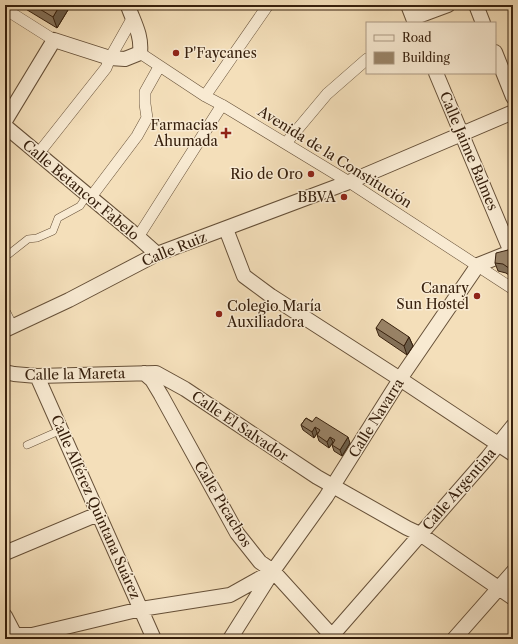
<svg xmlns="http://www.w3.org/2000/svg" width="518" height="644" font-family="'Libre Caslon Text',serif">
<style>
.lines{fill:none;stroke-linecap:round;stroke-linejoin:round}
.service-casing{stroke:#665038;stroke-width:8}
.pedestrian-casing{stroke:#665038;stroke-width:12}
.minor-casing{stroke:#665038;stroke-width:16}
.service{stroke:#f8ead2;stroke-width:7}
.pedestrian{stroke:#f8ead2;stroke-width:11}
.minor{stroke:#f8ead2;stroke-width:14}
.wall{fill:#847159;stroke:#37200d}
.shaded-wall{fill:#6b5c48;stroke:#37200d}
.building{fill:#998367;stroke:#37200d}
.poi-dot{fill:#8f2418;stroke:#f8ead2;stroke-width:1.5}
.labels{text-anchor:middle;dominant-baseline:central;stroke-width:3;stroke-linejoin:round;paint-order:stroke}
.poi-label{font-size:14px;fill:#37200d;stroke:#f8ead2;text-anchor:end}
.street-label{font-size:14px;fill:#37200d;stroke:#f8ead2}
</style>
<rect width="100%" height="100%" fill="#f4dfba"/>
<filter id="stains"><feTurbulence type="fractalNoise" baseFrequency=".005" numOctaves="4"/><feColorMatrix values="0 0 0 0 .2 0 0 0 0 .09 0 0 0 0 .02 0 0 0 .5 -.17"/></filter>
<radialGradient id="worn" r=".72"><stop offset=".6" stop-color="#630" stop-opacity="0"/><stop offset="1" stop-color="#630" stop-opacity=".3"/></radialGradient>
<g class="lines">
<g class="service-casing">
<path id="service" d="M 9,254 L 28,239 L 37,238 L 53,231 L 58,218 L 80,206 L 84,200 L 90,197
M 27,445 L 61,430"/>
</g>
<g class="pedestrian-casing">
<path id="pedestrian" d="M 5,9 L 54,40
M 140,53 L 205,96 L 222,105 L 349,182 L 513,289
M 205,96 L 268,5
M 286,143 L 327,94 L 367,59
M 38,154 L 106,68 L 110,58 L 132,19
M 90,197 L 94,193 L 137,136 L 147,118 L 145,104 L 145,92 L 159,67
M 138,237 L 222,105
M 5,313 L 12,327"/>
</g>
<g class="minor-casing">
<path id="minor" d="M 408,5 L 415,23
M 476,5 L 483,23
M 413,18 L 448,5
M 495,52 L 513,97
M 436,73 L 511,252
M 5,121 L 54,40 L 110,58 L 125,59 L 140,53 C 142,35 134,23 128,6 L 130,5
M 5,126 L 138,237 L 157,254
M 226,229 L 244,276 L 271,296 L 400,379 L 513,454
M 5,330 L 69,300 L 157,254 L 349,182 L 513,112
M 5,372 L 14,374 L 37,376 L 156,373 L 185,389 L 317,477 L 407,528 L 420,534 L 513,598
M 144,373 L 152,380 L 161,395 L 237,533 L 260,562 L 273,571 L 332,636 L 336,639
M 37,376 L 154,639
M 5,553 L 98,514
M 5,616 L 17,639
M 5,638 L 15,635 L 32,635 L 141,609 L 230,595 L 273,571
M 230,639 L 273,571 L 326,497 L 404,373 L 478,265 L 513,251
M 329,639 L 488,457 L 513,426
M 454,639 L 513,572"/>
</g>
<use href="#service" class="service"/>
<use href="#pedestrian" class="pedestrian"/>
<use href="#minor" class="minor"/>
</g>
<path class="wall" d="M 19,5 L 71,5 L 57,28 Z
M 513,246 L 513,278 L 506,273 L 498,271 L 495,263 L 508,250 Z
M 376,328 L 409,337 L 413,346 L 407,355 L 379,336 Z
M 306,418 L 350,443 L 342,456 L 334,451 L 332,445 L 333,443 L 333,442 L 329,448 L 319,441 L 317,435 L 318,433 L 317,433 L 314,438 L 303,430 L 301,425 Z"/>
<path class="shaded-wall" d="M 60,5 L 71,5 L 57,28 L 53,17 Z
M 409,337 L 413,346 L 407,355 L 404,346 Z
M 315,427 L 317,433 L 314,438 L 312,432 Z
M 330,437 L 333,442 L 329,448 L 327,442 Z
M 348,437 L 350,443 L 342,456 L 340,450 Z"/>
<path class="building" d="M 33,5 L 60,5 L 53,17 Z
M 513,246 L 513,271 L 503,264 L 495,263 L 496,253 L 508,250 L 509,248 Z
M 382,319 L 409,337 L 404,346 L 376,328 Z
M 316,417 L 348,437 L 340,450 L 332,445 L 335,440 L 330,437 L 327,442 L 317,435 L 320,430 L 315,427 L 312,432 L 301,425 L 306,418 L 312,422 Z
M 513,430 L 513,439 L 512,438 L 511,432 Z"/>
<g class="poi-dot">
<circle cx="176" cy="53" r="4"/>
<path d="M224 127h4v4h4v4h-4v4h-4v-4h-4v-4h4z"/>
<circle cx="311" cy="174" r="4"/>
<circle cx="344" cy="197" r="4"/>
<circle cx="477" cy="296" r="4"/>
<circle cx="219" cy="314" r="4"/>
</g>
<g class="labels">
<g class="poi-label">
<text x="184" y="53" text-anchor="start">P'Faycanes</text>
<text x="218" y="125">Farmacias<tspan x="218" dy="16">Ahumada</tspan></text>
<text x="303" y="174">Rio de Oro</text>
<text x="336" y="197">BBVA</text>
<text x="469" y="288">Canary<tspan x="469" dy="16">Sun Hostel</tspan></text>
<text x="227" y="306" text-anchor="start">Colegio María<tspan x="227" dy="16">Auxiliadora</tspan></text>
</g>
<g class="street-label">
<text transform="translate(469 151) rotate(67)">Calle Jaime Balmes</text>
<text transform="translate(335 157) rotate(32)">Avenida de la Constitución</text>
<text transform="translate(81 190) rotate(40)">Calle Betancor Fabelo</text>
<text transform="translate(174 249) rotate(-22)">Calle Ruiz</text>
<text transform="translate(75 374) rotate(-1)">Calle la Mareta</text>
<text transform="translate(376 418) rotate(-58)">Calle Navarra</text>
<text transform="translate(240 426) rotate(34)">Calle El Salvador</text>
<text transform="translate(459 489) rotate(-49)">Calle Argentina</text>
<text transform="translate(223 504) rotate(59)">Calle Picachos</text>
<text transform="translate(96 507) rotate(66)">Calle Alférez Quintana Suárez</text>
</g>
</g>
<rect width="518" height="644" fill="none" stroke="#f4dfba" stroke-width="20"/>
<rect x="6" y="6" width="506" height="632" fill="none" stroke="#37200d" stroke-width="2"/>
<rect x="10" y="10" width="498" height="624" fill="none" stroke="#37200d"/>
<rect x="366" y="22" width="130" height="52" fill="#f8ead2" stroke="#ab9983"/>
<rect x="374" y="35" width="20" height="6" fill="#f8ead2" stroke="#ab9983"/>
<text x="402" y="42" font-size="12" fill="#37200d">Road</text>
<rect x="374" y="52" width="20" height="12" fill="#998367" stroke="#ab9983"/>
<text x="402" y="62" font-size="12" fill="#37200d">Building</text>
<rect width="100%" height="100%" filter="url(#stains)"/>
<rect width="100%" height="100%" fill="url(#worn)"/>
</svg>
